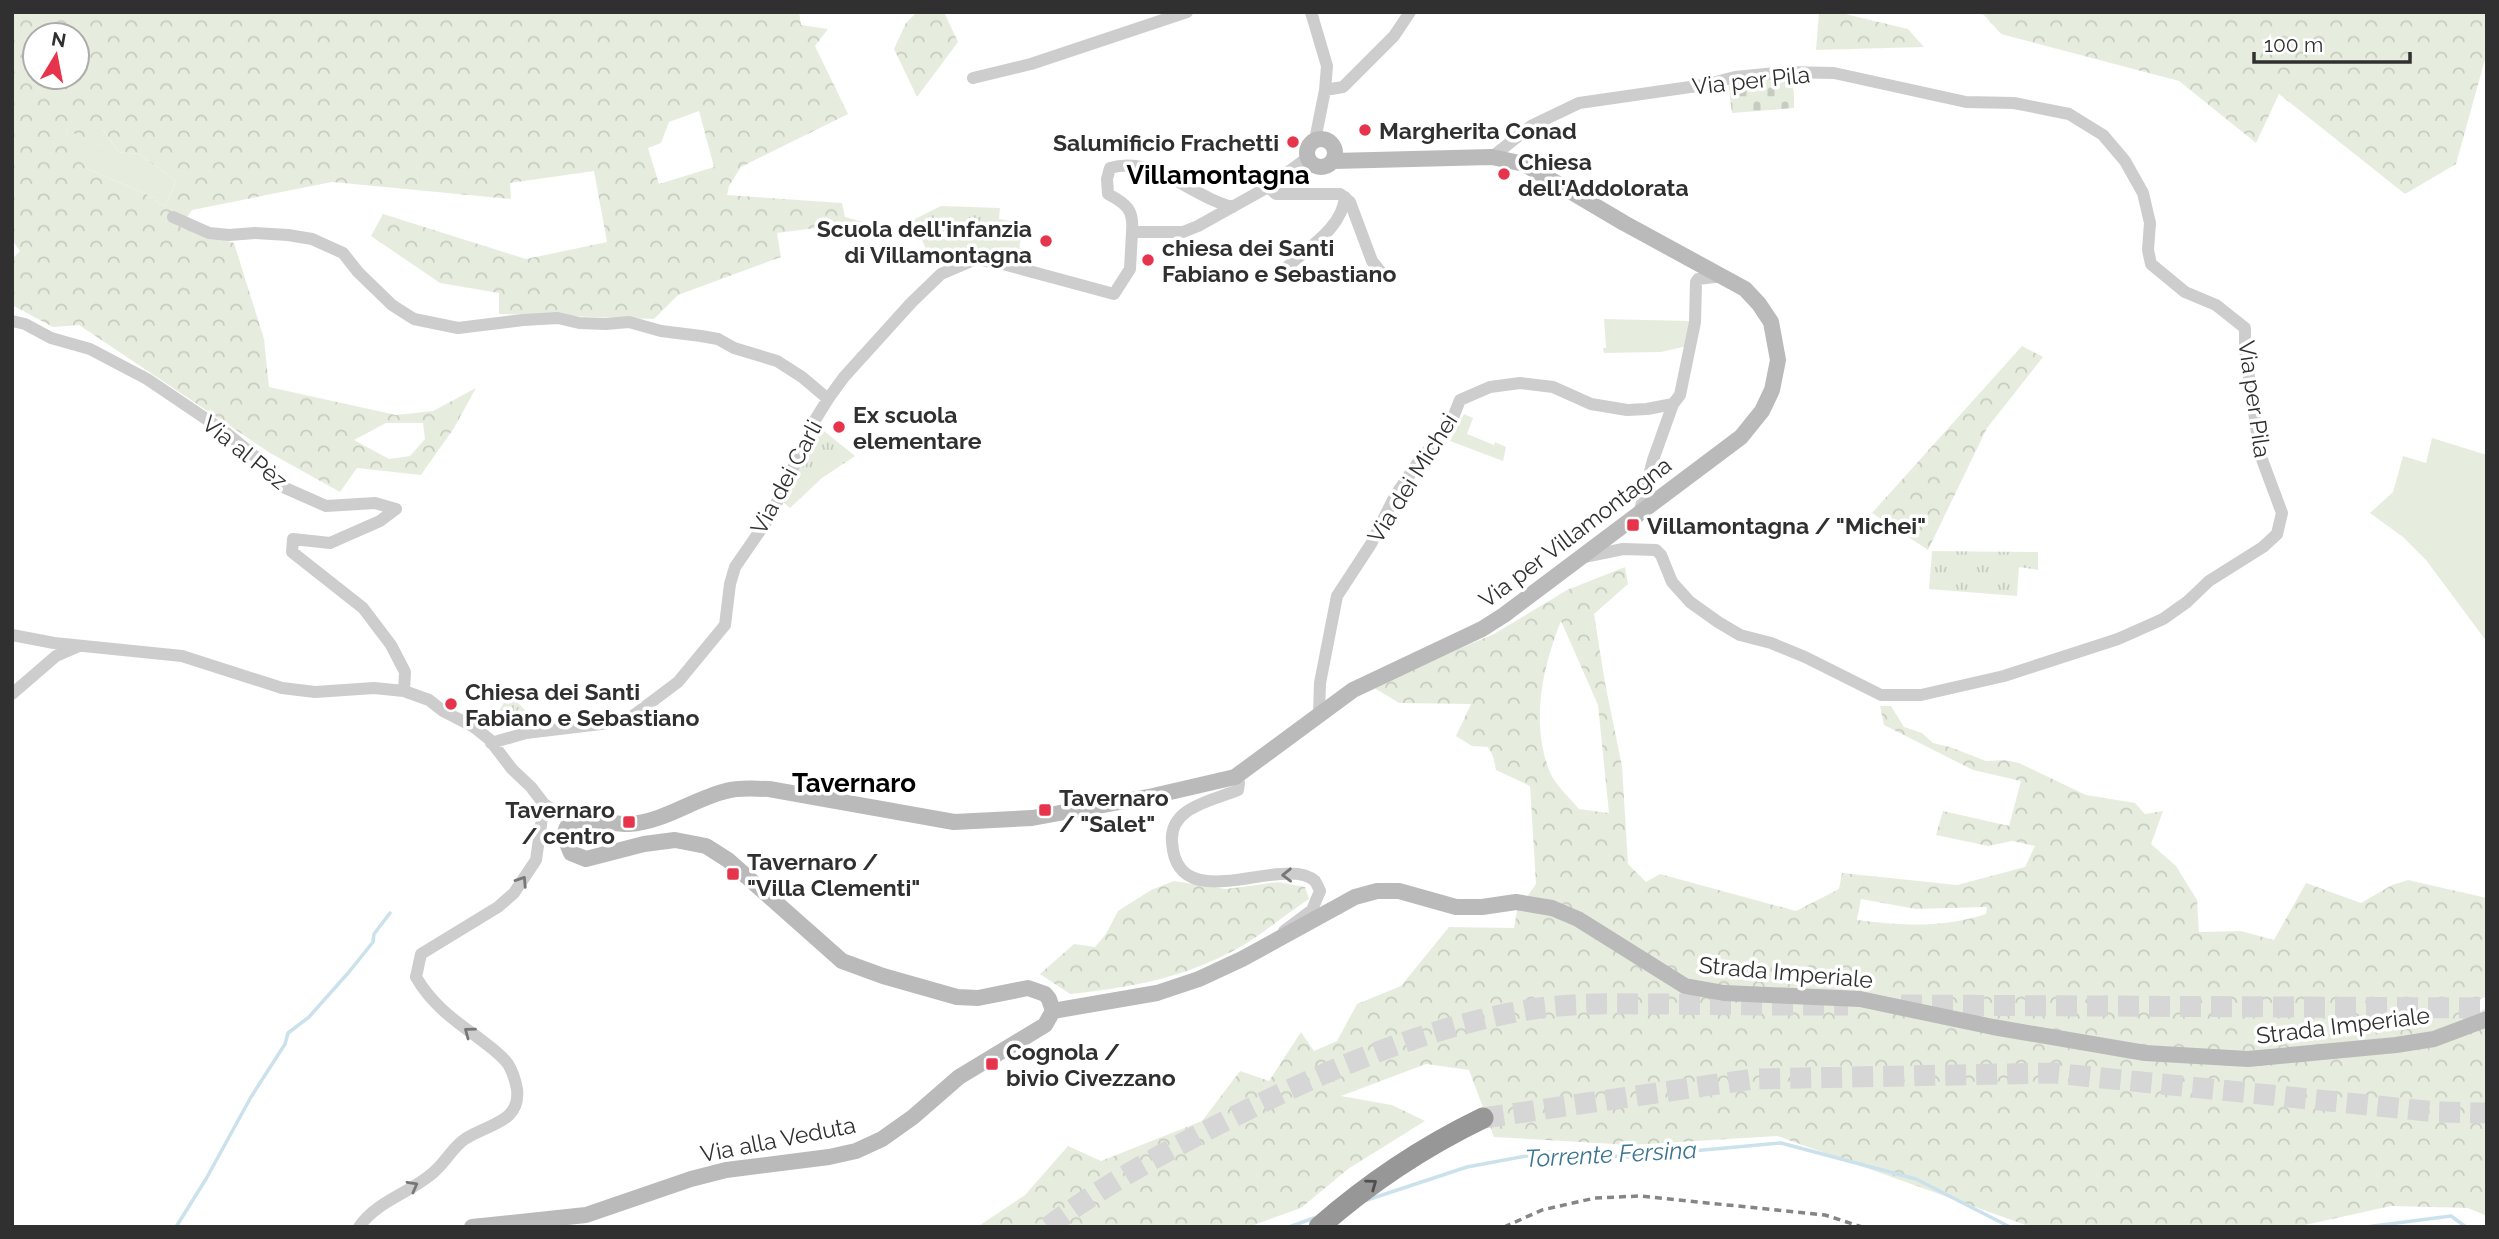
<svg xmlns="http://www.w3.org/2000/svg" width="2499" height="1239" font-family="Raleway,sans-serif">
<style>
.grass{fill:#e7edde}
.forest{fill:url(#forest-crowns);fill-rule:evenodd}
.cemetery{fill:url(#cemetery-stones)}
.park{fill:url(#park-tufts)}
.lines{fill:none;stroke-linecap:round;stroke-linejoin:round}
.stream{stroke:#cbe1ec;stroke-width:3.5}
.highway-tunnel{stroke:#d6d6d6;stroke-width:21;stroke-dasharray:21 10;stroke-linecap:butt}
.street{stroke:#cdcdcd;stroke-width:12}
.secondary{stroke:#bababa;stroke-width:16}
.highway{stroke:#979797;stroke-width:21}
.rail{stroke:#858585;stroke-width:3.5;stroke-dasharray:7 5;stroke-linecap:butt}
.oneway{stroke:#777}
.oneway2{stroke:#4f4f4f}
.poi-dot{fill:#e5344b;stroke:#fff;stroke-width:2.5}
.labels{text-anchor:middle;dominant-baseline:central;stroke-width:7;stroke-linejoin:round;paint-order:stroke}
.street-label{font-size:23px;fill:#303030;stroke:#fff}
.poi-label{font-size:23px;font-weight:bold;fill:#303030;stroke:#fff;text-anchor:start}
.water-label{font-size:24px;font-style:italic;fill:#3d7693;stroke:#fff}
.quarter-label{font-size:26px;font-weight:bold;fill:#000;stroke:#fff}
</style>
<defs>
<pattern id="forest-crowns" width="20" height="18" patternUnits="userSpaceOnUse" patternTransform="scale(1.75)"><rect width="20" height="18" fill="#e7edde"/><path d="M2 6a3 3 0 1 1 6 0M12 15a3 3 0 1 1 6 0" fill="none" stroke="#c6ccbf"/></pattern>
<pattern id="cemetery-stones" width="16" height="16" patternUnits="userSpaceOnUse" patternTransform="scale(1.75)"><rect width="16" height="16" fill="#e7edde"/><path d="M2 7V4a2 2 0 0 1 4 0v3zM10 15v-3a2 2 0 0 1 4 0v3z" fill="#c6ccbf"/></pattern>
<pattern id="park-tufts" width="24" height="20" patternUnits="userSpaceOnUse" patternTransform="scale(1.75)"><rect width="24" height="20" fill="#e7edde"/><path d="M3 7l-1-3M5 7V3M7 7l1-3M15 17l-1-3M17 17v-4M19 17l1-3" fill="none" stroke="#c6ccbf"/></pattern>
</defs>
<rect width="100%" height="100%" fill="#fff"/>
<path class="grass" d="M 66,128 L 100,147 L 102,129 L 119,152 L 139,154 L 176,181 L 165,207 L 146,194 L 88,169 L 67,148 Z
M 1604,319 L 1690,321 L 1687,346 L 1661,352 L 1604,353 L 1603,348 L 1606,348 Z
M 1464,414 L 1473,418 L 1467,434 L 1494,445 L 1495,442 L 1506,447 L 1503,461 L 1450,441 Z
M 2432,438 L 2487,455 L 2487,642 L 2426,560 L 2403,537 L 2370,513 L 2393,492 L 2403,456 L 2426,463 Z"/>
<path class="forest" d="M 12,12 L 799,12 L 801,25 L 828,29 L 815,46 L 848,114 L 741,167 L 729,186 L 727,195 L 842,203 L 845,217 L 863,222 L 777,233 L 781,257 L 678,295 L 654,319 L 499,314 L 499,293 L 440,283 L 371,236 L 383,214 L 526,259 L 607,242 L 594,171 L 510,183 L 511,199 L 332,182 L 192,210 L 180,227 L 234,243 L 264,339 L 269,387 L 396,415 L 433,411 L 476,388 L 454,428 L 421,475 L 357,468 L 340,492 L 270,453 L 79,325 L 53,327 L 12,305 L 12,259 L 20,251 L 12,240 ZM 35,35 L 77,35 L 77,77 L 35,77 ZM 699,111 L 714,167 L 659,184 L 648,148 L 661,143 L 669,122 ZM 66,129 L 100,147 L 103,130 L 119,152 L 139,154 L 176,181 L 165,207 L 146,194 L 88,169 L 68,148 ZM 386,423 L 423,423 L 425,439 L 410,456 L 389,459 L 354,440 Z
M 917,12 L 944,12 L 958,42 L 917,97 L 894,49 L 906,23 Z
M 1819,12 L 1837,12 L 1908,29 L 1924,47 L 1816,50 Z
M 1971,12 L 2487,12 L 2487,52 L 2456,164 L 2405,194 L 2279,94 L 2256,143 L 2179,81 L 2001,34 L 1984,15 Z
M 2022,346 L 2043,357 L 1987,428 L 1928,550 L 1872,513 Z
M 1625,567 L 1628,584 L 1594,614 L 1605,683 L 1622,766 L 1628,864 L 1646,882 L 1660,874 L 1796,911 L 1839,889 L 1842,873 L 1957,885 L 2025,867 L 2035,846 L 2012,841 L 1988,846 L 1936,835 L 1943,811 L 2009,826 L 2021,781 L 1973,770 L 1884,725 L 1880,706 L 1891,706 L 1904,727 L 1922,733 L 1933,743 L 1950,747 L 1986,761 L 2005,760 L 2019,763 L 2086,795 L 2135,803 L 2145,814 L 2163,811 L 2151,844 L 2176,866 L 2197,900 L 2199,932 L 2241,931 L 2274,940 L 2306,883 L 2361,903 L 2392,885 L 2408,880 L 2487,898 L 2487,996 L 2475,1002 L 2476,1013 L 2487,1008 L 2487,1216 L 2468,1208 L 2391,1206 L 2296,1227 L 2031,1227 L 1777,1136 L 1631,1145 L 1494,1137 L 1469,1070 L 1426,1064 L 1341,1096 L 1392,1105 L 1425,1121 L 1348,1169 L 1301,1208 L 1248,1227 L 977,1227 L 1025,1195 L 1068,1146 L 1101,1161 L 1202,1121 L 1240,1071 L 1269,1081 L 1301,1032 L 1314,1051 L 1337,1041 L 1357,1004 L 1401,986 L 1449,927 L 1514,928 L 1517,911 L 1536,884 L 1530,786 L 1496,770 L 1493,756 L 1488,747 L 1472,746 L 1456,736 L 1471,704 L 1399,703 L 1371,686 L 1494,634 L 1567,590 ZM 1561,621 L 1598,705 L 1609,813 L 1579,809 C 1570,798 1554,784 1549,770 C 1531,722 1542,668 1561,621 ZM 1861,899 L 1916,909 L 1987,907 L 1986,914 C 1942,928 1903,926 1857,920 Z
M 1174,881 L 1226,889 L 1278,882 L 1305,887 L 1309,899 C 1286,914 1265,932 1242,946 C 1185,978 1134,987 1070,994 L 1040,974 L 1074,944 L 1095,947 L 1106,934 L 1118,911 L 1151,890 Z"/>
<path class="cemetery" d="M 1790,77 L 1794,92 L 1794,108 L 1732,113 L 1728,82 Z"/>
<path class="park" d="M 941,206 L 1000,208 L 999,219 L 1022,223 L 1018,262 L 944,267 L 940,259 L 932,262 L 913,220 Z
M 819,427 L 855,456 L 822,478 L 790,508 L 783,502 Z
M 1932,551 L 2038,552 L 2038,570 L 2019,567 L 2017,596 L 1929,589 Z
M 509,694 L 539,724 L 525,725 L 499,711 Z"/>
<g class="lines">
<path class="stream" d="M 1367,1200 L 1467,1167 L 1548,1152 L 1627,1157 L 1781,1143 L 1916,1179 L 2010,1227
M 176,1227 L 206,1179 L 251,1097 L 285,1044 L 288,1033 L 309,1017 L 349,972 L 373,942 L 374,934 L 390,913
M 1289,1227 L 1314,1218
M 2366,1227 L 2451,1216 L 2466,1227"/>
<path class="highway-tunnel" d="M 1901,1005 L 2487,1008
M 1483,1118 L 1753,1079 L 2053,1073 L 2437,1112 L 2487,1113
M 1048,1227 C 1103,1185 1163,1153 1225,1121 C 1318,1074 1416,1030 1521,1011 C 1567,1002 1615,1004 1663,1004 C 1724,1005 1786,1005 1848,1005"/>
<path class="street" d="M 1311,12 L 1327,66 L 1325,90 L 1315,140
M 973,78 L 1031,64 L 1187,12
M 1325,90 L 1343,87 L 1394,36 L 1410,12
M 1492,157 L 1531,126 L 1579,103 L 1704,85 L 1735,77 L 1784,72 L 1834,73 L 1966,102 L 2014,103 L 2069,114 L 2103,135 L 2125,161 L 2143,193 L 2150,223 L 2148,250 L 2151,264 L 2185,292 L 2216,305 L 2245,328 L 2245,349 L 2260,454 L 2282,513 L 2277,534 L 2263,547 L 2209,581 L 2187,602 L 2163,619 L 2118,639 L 2004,676 L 1921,695 L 1881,695 L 1805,657 L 1771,643 L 1740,635 L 1718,622 L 1690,602 L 1672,582 L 1661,555 L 1656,550 L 1623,549 L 1584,557
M 1268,187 L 1276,194 L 1340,194 L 1350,202 L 1372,261 L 1384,276
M 173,217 L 209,233 L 229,235 L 255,233 L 288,235 L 312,239 L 343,253 L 358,272 L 392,305 L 414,319 L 458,328 L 523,320 L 558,318 L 579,323 L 606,324 L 629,322 L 661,331 L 701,336 L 718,339 L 734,348 L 777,361 L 802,377 L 828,399
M 1132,232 C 1134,210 1127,204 1108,194 L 1107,179 L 1110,168 C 1155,155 1193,198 1233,207
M 1287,267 C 1309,247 1342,228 1345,197
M 12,321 L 25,324 L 51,338 L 90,349 L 147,379 L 224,431 L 257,458 L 283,487 L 326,506 L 375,503 L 396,509 L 380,521 L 330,543 L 293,539 L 292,552 L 363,608 L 391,645 L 405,672 L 404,691
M 1673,404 L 1680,395 L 1695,322 L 1696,282 L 1698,279 L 1723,276
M 12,635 L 54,643 L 182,656 L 282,688 L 315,692 L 374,688 L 404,691 L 429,700 L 443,711 L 474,727 L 489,739 L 512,769 L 531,787 L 544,804 L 572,822
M 12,694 L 56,656 L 79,646
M 1319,715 L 1320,683 L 1337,596 L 1371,544 L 1395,496 L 1419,461 L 1450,425 L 1460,400 L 1490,387 L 1520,383 L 1553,387 L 1591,404 L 1627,410 L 1647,409 L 1673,404 L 1653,460 L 1639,514
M 491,743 L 526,733 L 626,721 L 678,682 L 725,625 L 730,584 L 735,567 L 773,512 L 785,482 L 797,461 L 815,420 L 828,399 L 844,377 L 911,303 L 941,274 L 976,259 L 1003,264 L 1114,294 L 1130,269 L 1132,232 L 1183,232 L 1198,226 L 1268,187 L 1307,158
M 1235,777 L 1239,783 L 1238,790 C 1212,801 1169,807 1172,842 C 1177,921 1284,852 1315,881 C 1317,884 1318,887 1320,891 L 1312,910 L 1284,931
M 359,1227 C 377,1200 414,1192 436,1170 C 446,1161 454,1146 465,1139 C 487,1124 521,1123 517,1089 C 515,1079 513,1072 508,1064 C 499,1052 487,1045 476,1036 C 452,1019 431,1003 416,977 L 421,954 L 498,907 L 514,893 L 536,860 L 544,804"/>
<path class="secondary" d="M1307 153a14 14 0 1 1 28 0a14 14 0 1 1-28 0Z
M 1053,1011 L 1049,999 L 1045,994 L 1028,988 L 978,998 L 957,997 L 883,976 L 842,961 L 728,860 L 706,846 L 675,840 L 644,844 L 586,859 L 571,853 C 567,843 560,832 571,823 C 582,815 614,825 629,824 C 664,822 693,799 726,791 C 740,787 755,789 769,789 L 954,822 L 1032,818 L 1153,796 L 1235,777 L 1353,690 L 1482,629 L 1504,615 L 1741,437 L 1762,411 L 1772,390 L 1778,360 L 1771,322 L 1759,304 L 1745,289 L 1624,223 L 1524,164 L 1492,157 L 1333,161
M 1053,1011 L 1157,993 L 1199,979 L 1242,959 L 1355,897 L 1377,891 L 1399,891 L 1456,907 L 1482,907 L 1516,902 L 1552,908 L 1578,919 L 1685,986 L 1724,993 L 1860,999 L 1993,1027 L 2145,1053 L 2248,1059 L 2396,1045 L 2434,1039 L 2487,1019
M 472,1227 L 586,1215 L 691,1179 L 726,1170 L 829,1157 L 856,1151 L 882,1139 L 913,1117 L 959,1077 L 1045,1025 L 1053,1011"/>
<path class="highway" d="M 1319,1227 C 1369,1183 1423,1147 1483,1118"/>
<path class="rail" d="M 1504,1227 L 1542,1210 L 1595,1198 L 1640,1196 L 1825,1215 L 1862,1227"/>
</g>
<defs><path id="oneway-chevron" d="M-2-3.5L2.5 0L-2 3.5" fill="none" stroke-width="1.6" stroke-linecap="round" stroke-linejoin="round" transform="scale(1.75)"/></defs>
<g class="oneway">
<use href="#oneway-chevron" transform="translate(1287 875) rotate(179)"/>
<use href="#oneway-chevron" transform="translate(522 881) rotate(-57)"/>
<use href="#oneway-chevron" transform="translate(469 1032) rotate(-143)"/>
<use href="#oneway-chevron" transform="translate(413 1186) rotate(-29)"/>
</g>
<use class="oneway2" href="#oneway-chevron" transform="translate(1372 1184) rotate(-36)"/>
<g class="poi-dot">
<circle cx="1365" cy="130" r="7"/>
<circle cx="1293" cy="142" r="7"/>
<circle cx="1504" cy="174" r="7"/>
<circle cx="1046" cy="241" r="7"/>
<circle cx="1148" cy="260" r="7"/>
<circle cx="839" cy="427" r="7"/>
<rect x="1626" y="518" width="14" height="14" rx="3.5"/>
<circle cx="451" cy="704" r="7"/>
<rect x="1038" y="803" width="14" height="14" rx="3.5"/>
<rect x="622" y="815" width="14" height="14" rx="3.5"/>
<rect x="726" y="867" width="14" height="14" rx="3.5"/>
<rect x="985" y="1057" width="14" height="14" rx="3.5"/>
</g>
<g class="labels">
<g class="street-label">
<text transform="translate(1751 80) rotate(-6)">Via per Pila</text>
<text transform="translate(2255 399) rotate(82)">Via per Pila</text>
<text transform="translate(245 452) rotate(39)">Via al Pèz</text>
<text transform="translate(786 477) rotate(-62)">Via dei Carli</text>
<text transform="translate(1412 478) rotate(-58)">Via dei Michei</text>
<text transform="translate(1575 532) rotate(-37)">Via per Villamontagna</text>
<text transform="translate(1786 972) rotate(5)">Strada Imperiale</text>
<text transform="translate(2343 1025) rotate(-7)">Strada Imperiale</text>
<text transform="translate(778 1139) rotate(-11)">Via alla Veduta</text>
</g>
<g class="poi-label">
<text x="1379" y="130">Margherita Conad</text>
<text x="1279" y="142" text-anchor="end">Salumificio Frachetti</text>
<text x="1518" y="161">Chiesa<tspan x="1518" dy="26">dell'Addolorata</tspan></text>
<text x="1032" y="228" text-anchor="end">Scuola dell'infanzia<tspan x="1032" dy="26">di Villamontagna</tspan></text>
<text x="1162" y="247">chiesa dei Santi<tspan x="1162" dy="26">Fabiano e Sebastiano</tspan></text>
<text x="853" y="414">Ex scuola<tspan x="853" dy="26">elementare</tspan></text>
<text x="1647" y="525">Villamontagna / "Michei"</text>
<text x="465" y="691">Chiesa dei Santi<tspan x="465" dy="26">Fabiano e Sebastiano</tspan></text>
<text x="1059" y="797">Tavernaro<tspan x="1059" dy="26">/ "Salet"</tspan></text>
<text x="615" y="809" text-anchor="end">Tavernaro<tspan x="615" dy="26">/ centro</tspan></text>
<text x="747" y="861">Tavernaro /<tspan x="747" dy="26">"Villa Clementi"</tspan></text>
<text x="1006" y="1051">Cognola /<tspan x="1006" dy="26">bivio Civezzano</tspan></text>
</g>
<g class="water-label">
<text transform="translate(1611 1154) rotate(-3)">Torrente Fersina</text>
</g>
<g class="quarter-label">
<text x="1218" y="175">Villamontagna</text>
<text x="854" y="783">Tavernaro</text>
</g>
</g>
<rect width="2499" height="1239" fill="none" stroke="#303030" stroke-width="28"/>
<g transform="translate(56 56) rotate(10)"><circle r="33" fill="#ffffff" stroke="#acacac" stroke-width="2"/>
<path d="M0-5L12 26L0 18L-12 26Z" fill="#e5344b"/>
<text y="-10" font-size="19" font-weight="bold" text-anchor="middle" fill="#303030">N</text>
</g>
<path d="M2254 52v10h156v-10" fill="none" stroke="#303030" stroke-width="3.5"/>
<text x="2264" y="52" font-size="21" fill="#303030" stroke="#ffffff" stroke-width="5" paint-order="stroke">100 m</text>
</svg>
